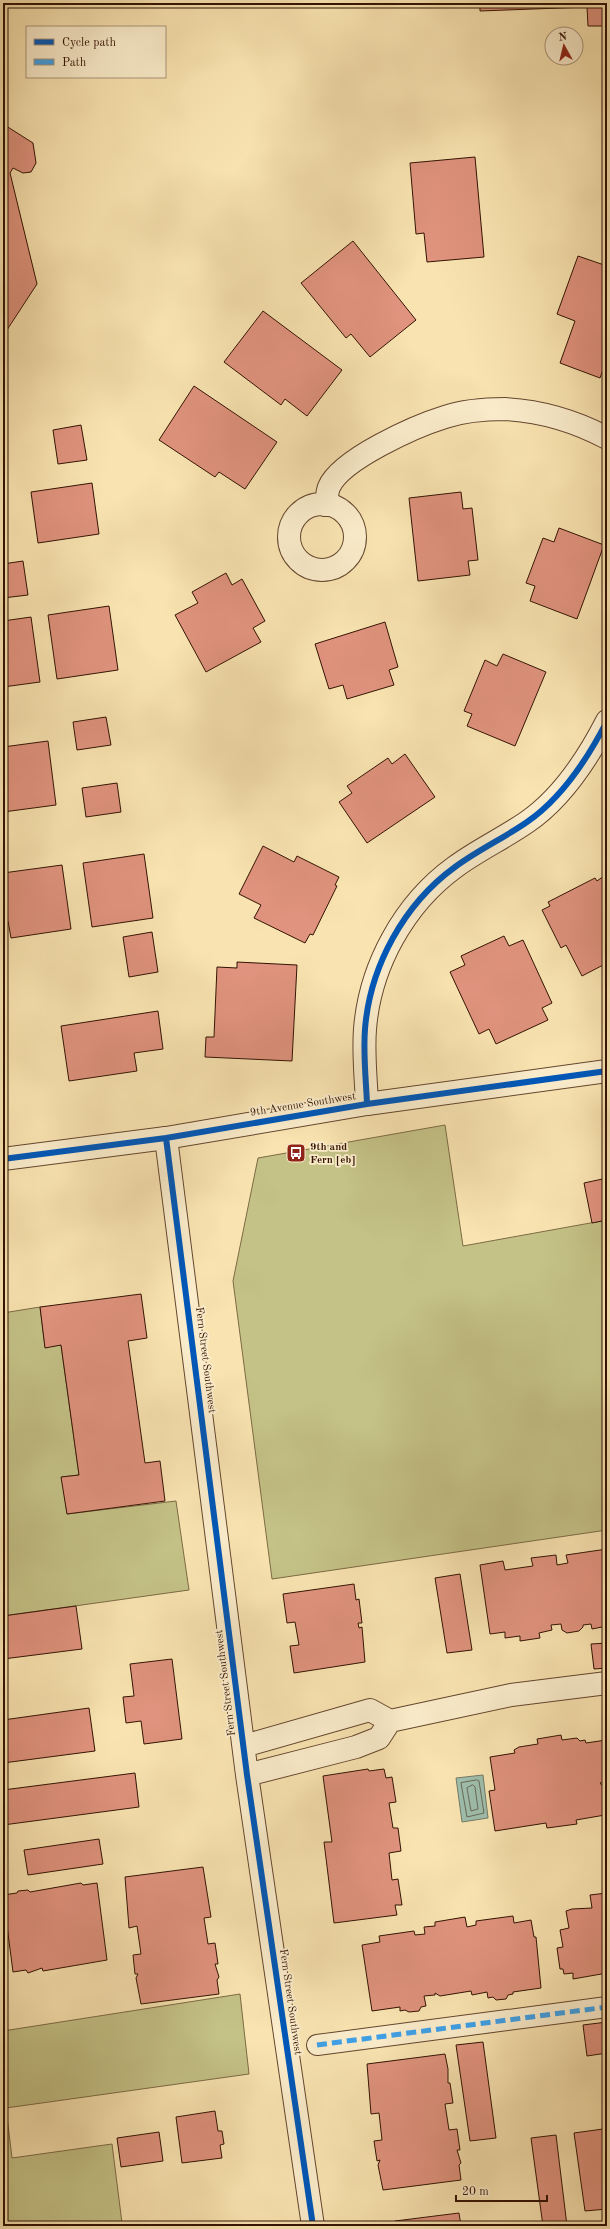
<svg xmlns="http://www.w3.org/2000/svg" width="610" height="2229" font-family="'Old Standard TT',serif">
<style>
.green{fill:#c4c287;stroke:#7c6a44}
.water{fill:#9ebfad;stroke:#737a69}
.lines{fill:none;stroke-linecap:round;stroke-linejoin:round}
.shore{stroke:#686858;stroke-width:1}
.building{fill:#e0937e;stroke:#331202}
.pedestrian-casing{stroke:#64462e;stroke-width:22}
.minor-casing{stroke:#64462e;stroke-width:24}
.tertiary-casing{stroke:#64462e;stroke-width:24}
.pedestrian{stroke:#fbedcc;stroke-width:20}
.minor{stroke:#fbedcc;stroke-width:22}
.tertiary{stroke:#fbedcc;stroke-width:22}
.quiet{stroke:#3ea1e9;stroke-width:5;stroke-dasharray:10 5;stroke-linecap:butt}
.cycleway-casing{stroke:#fbedcc;stroke-width:8}
.cycleway{stroke:#0057b8;stroke-width:6}
.labels{text-anchor:middle;dominant-baseline:central;stroke-width:3.5;stroke-linejoin:round;paint-order:stroke}
.street-label{font-size:11px;fill:#331202;stroke:#fbedcc}
.poi-label{font-size:11px;font-weight:bold;fill:#331202;stroke:#fbedcc;text-anchor:start}
</style>
<rect width="100%" height="100%" fill="#f9e4b1"/>
<filter id="stains"><feTurbulence type="fractalNoise" baseFrequency=".005" numOctaves="4"/><feColorMatrix values="0 0 0 0 .2 0 0 0 0 .09 0 0 0 0 .02 0 0 0 .5 -.17"/></filter>
<radialGradient id="worn" r=".72"><stop offset=".6" stop-color="#630" stop-opacity="0"/><stop offset="1" stop-color="#630" stop-opacity=".3"/></radialGradient>
<path class="green" d="M 445,1125 L 463,1246 L 607,1220 L 607,1530 L 272,1579 L 233,1281 L 258,1158 Z
M 40,1307 L 45,1347 L 61,1345 L 79,1475 L 62,1477 L 67,1514 L 176,1501 L 189,1590 L 3,1616 L 3,1313 Z
M 240,1994 L 249,2074 L 6,2108 L 12,2158 L 112,2144 L 122,2223 L 96,2226 L 3,2226 L 3,2031 Z"/>
<path class="water" d="M 483,1775 L 488,1818 L 462,1822 L 456,1778 Z"/>
<g class="lines">
<path class="shore" d="M 477,1780 L 479,1781 L 484,1813 L 467,1817 L 461,1783 Z
M 473,1785 L 475,1787 L 478,1809 L 471,1811 L 467,1788 Z"/>
</g>
<path class="building" d="M 480,3 L 607,3 L 607,26 L 588,26 L 587,7 L 480,11 Z
M 3,124 L 33,143 L 36,163 L 31,172 L 23,173 L 13,168 L 10,173 L 37,284 L 3,336 Z
M 475,157 L 484,257 L 427,262 L 424,233 L 416,234 L 410,163 Z
M 353,241 L 416,320 L 370,357 L 351,334 L 346,338 L 301,283 Z
M 578,256 L 607,266 L 607,359 L 600,378 L 560,363 L 575,321 L 557,314 Z
M 263,311 L 342,370 L 307,416 L 285,399 L 281,405 L 224,362 Z
M 194,386 L 277,442 L 245,489 L 219,472 L 215,477 L 159,440 Z
M 81,425 L 87,460 L 58,464 L 53,430 Z
M 92,483 L 99,534 L 38,543 L 31,492 Z
M 461,492 L 463,509 L 472,508 L 478,560 L 468,561 L 470,575 L 418,581 L 409,498 Z
M 559,528 L 604,545 L 577,619 L 530,601 L 535,586 L 526,583 L 543,538 L 554,542 Z
M 23,561 L 28,595 L 3,598 L 3,564 Z
M 226,573 L 232,585 L 242,579 L 265,621 L 253,628 L 261,642 L 206,672 L 175,615 L 198,603 L 192,592 Z
M 109,606 L 118,670 L 57,679 L 48,615 Z
M 31,617 L 40,682 L 3,687 L 3,621 Z
M 385,622 L 398,667 L 389,670 L 394,685 L 347,699 L 343,685 L 329,689 L 315,644 Z
M 503,654 L 546,672 L 515,746 L 467,726 L 472,714 L 464,711 L 485,660 L 497,666 Z
M 106,717 L 111,745 L 77,750 L 73,722 Z
M 48,741 L 56,805 L 3,812 L 3,747 Z
M 405,754 L 435,797 L 367,843 L 339,802 L 352,793 L 347,786 L 388,758 L 392,764 Z
M 117,783 L 121,812 L 86,817 L 82,788 Z
M 263,846 L 294,862 L 297,856 L 339,877 L 335,885 L 337,886 L 313,935 L 310,934 L 305,943 L 254,918 L 261,905 L 239,894 Z
M 144,854 L 153,918 L 92,927 L 83,863 Z
M 62,865 L 71,929 L 11,938 L 8,921 L 3,922 L 3,873 Z
M 604,876 L 607,882 L 607,963 L 582,976 L 566,945 L 561,948 L 542,910 L 550,906 L 548,902 L 595,878 L 597,881 Z
M 152,932 L 158,972 L 129,977 L 123,937 Z
M 504,936 L 509,946 L 523,940 L 552,1003 L 542,1008 L 548,1020 L 496,1044 L 489,1029 L 479,1034 L 450,972 L 465,965 L 461,956 Z
M 237,962 L 297,965 L 292,1061 L 205,1057 L 206,1037 L 214,1037 L 217,967 L 237,968 Z
M 158,1011 L 163,1049 L 134,1053 L 137,1071 L 69,1081 L 61,1026 Z
M 607,1178 L 607,1220 L 592,1223 L 584,1183 Z
M 141,1294 L 147,1338 L 128,1341 L 145,1463 L 160,1461 L 165,1501 L 67,1514 L 61,1477 L 79,1475 L 61,1345 L 45,1348 L 40,1307 Z
M 607,1549 L 607,1626 L 592,1629 L 591,1624 L 583,1625 L 583,1627 L 579,1631 L 567,1633 L 562,1630 L 561,1624 L 551,1625 L 552,1630 L 539,1633 L 540,1638 L 520,1641 L 520,1636 L 505,1638 L 505,1632 L 490,1634 L 480,1565 L 503,1561 L 505,1570 L 533,1566 L 531,1558 L 556,1555 L 557,1565 L 568,1563 L 566,1555 Z
M 460,1574 L 472,1650 L 447,1653 L 435,1578 Z
M 354,1584 L 356,1600 L 359,1599 L 362,1623 L 358,1623 L 359,1628 L 362,1627 L 365,1662 L 294,1673 L 290,1646 L 299,1645 L 295,1622 L 287,1623 L 283,1594 Z
M 76,1606 L 82,1649 L 3,1659 L 3,1616 Z
M 607,1643 L 607,1668 L 594,1669 L 591,1644 Z
M 172,1659 L 182,1739 L 144,1744 L 141,1721 L 126,1723 L 123,1697 L 134,1696 L 130,1664 Z
M 89,1708 L 95,1751 L 3,1763 L 3,1720 Z
M 561,1735 L 562,1740 L 577,1738 L 580,1741 L 585,1740 L 586,1743 L 606,1740 L 607,1782 L 600,1783 L 604,1788 L 607,1804 L 604,1807 L 605,1815 L 576,1820 L 577,1824 L 547,1828 L 546,1823 L 495,1831 L 489,1791 L 495,1790 L 490,1757 L 515,1753 L 514,1750 L 519,1747 L 538,1744 L 537,1739 Z
M 368,1769 L 369,1771 L 384,1769 L 386,1778 L 392,1777 L 396,1802 L 389,1803 L 393,1828 L 398,1828 L 401,1851 L 389,1853 L 392,1880 L 398,1879 L 402,1905 L 395,1905 L 397,1915 L 334,1923 L 324,1842 L 332,1842 L 323,1776 Z
M 135,1773 L 139,1807 L 3,1825 L 3,1790 Z
M 99,1839 L 103,1864 L 28,1875 L 24,1850 Z
M 203,1867 L 211,1917 L 204,1918 L 208,1944 L 215,1943 L 218,1964 L 215,1964 L 219,1977 L 217,1980 L 219,1994 L 141,2004 L 136,1978 L 138,1974 L 135,1974 L 133,1955 L 141,1954 L 137,1926 L 129,1928 L 125,1877 Z
M 81,1883 L 83,1885 L 97,1883 L 107,1960 L 43,1971 L 42,1968 L 28,1973 L 26,1970 L 13,1972 L 3,1895 L 17,1893 L 18,1891 L 28,1890 L 30,1892 Z
M 607,1893 L 607,1973 L 573,1979 L 573,1973 L 564,1974 L 563,1969 L 560,1969 L 557,1948 L 563,1947 L 560,1930 L 569,1928 L 566,1911 L 572,1909 L 592,1908 L 590,1895 Z
M 513,1916 L 514,1923 L 531,1920 L 534,1937 L 536,1937 L 541,1988 L 513,1992 L 513,1994 L 508,1995 L 506,1999 L 496,2000 L 493,1997 L 488,1998 L 487,1992 L 472,1995 L 471,1991 L 440,1996 L 435,1993 L 435,1995 L 424,1996 L 426,2006 L 421,2007 L 419,2011 L 409,2012 L 405,2010 L 400,2011 L 400,2007 L 372,2011 L 362,1945 L 380,1942 L 379,1936 L 414,1931 L 415,1935 L 425,1934 L 424,1927 L 435,1926 L 435,1922 L 465,1917 L 467,1927 L 476,1925 L 476,1921 Z
M 607,2022 L 607,2053 L 587,2056 L 583,2025 Z
M 483,2042 L 496,2138 L 470,2141 L 456,2045 Z
M 445,2054 L 448,2069 L 448,2083 L 450,2083 L 453,2103 L 445,2104 L 449,2130 L 457,2129 L 460,2150 L 457,2150 L 461,2163 L 459,2165 L 461,2180 L 383,2190 L 378,2165 L 380,2160 L 377,2161 L 374,2141 L 382,2140 L 379,2113 L 371,2114 L 367,2064 Z
M 215,2111 L 218,2131 L 222,2131 L 224,2144 L 220,2145 L 222,2158 L 182,2163 L 176,2117 Z
M 603,2127 L 607,2127 L 607,2209 L 585,2211 L 574,2133 L 603,2129 Z
M 159,2132 L 163,2161 L 121,2167 L 117,2138 Z
M 556,2135 L 567,2226 L 543,2226 L 531,2138 Z
M 459,2213 L 461,2226 L 396,2226 L 395,2221 Z"/>
<g class="lines">
<g class="pedestrian-casing">
<path id="pedestrian" d="M 317,2045 L 607,2007"/>
</g>
<g class="minor-casing">
<path id="minor" d="M289 537a33 33 0 1 1 66 0a33 33 0 1 1-66 0Z
M 325,505 C 327,499 327,492 329,487 C 341,459 416,426 445,417 C 463,411 486,409 505,409 C 542,411 575,421 607,438
M 367,1104 C 366,1079 363,1054 365,1029 C 370,966 404,904 455,867 C 478,850 504,838 527,822 C 562,798 588,758 607,721
M 166,1138 L 247,1775 L 313,2226
M 244,1746 L 370,1710 L 390,1721
M 247,1775 L 356,1747 L 379,1738 L 390,1721 L 511,1695 L 607,1683"/>
</g>
<g class="tertiary-casing">
<path id="tertiary" d="M 3,1159 L 166,1138 L 367,1104 L 607,1071"/>
</g>
<use href="#pedestrian" class="pedestrian"/>
<use href="#minor" class="minor"/>
<use href="#tertiary" class="tertiary"/>
<path class="quiet" d="M 317,2045 L 607,2007"/>
<g class="cycleway-casing">
<path id="cycleway" d="M 367,1104 C 366,1079 363,1054 365,1029 C 370,966 404,904 455,867 C 478,850 504,838 527,822 C 562,798 588,758 607,721
M 166,1138 L 247,1775 L 313,2226
M 3,1159 L 166,1138 L 367,1104 L 607,1071"/>
</g>
<use href="#cycleway" class="cycleway"/>
</g>
<defs>
<g id="bus-square" transform="scale(1)"><rect x="-9" y="-9" width="18" height="18" rx="4" fill="#8f2418" stroke="#fbedcc"/><path d="M-5-6H5V4H4V6H2V4H-2V6H-4V4H-5ZM-3.5-4V0h7V-4ZM-3.5 1.2v1.5H-2V1.2ZM2 1.2v1.5H3.5V1.2Z" fill="#fff"/></g>
</defs>
<g fill-rule="evenodd">
<use href="#bus-square" x="296" y="1153"/>
</g>
<g class="labels">
<g class="street-label">
<text transform="translate(303 1105) rotate(-9)">9th Avenue Southwest</text>
<text transform="translate(205 1360) rotate(83)">Fern Street Southwest</text>
<text transform="translate(226 1683) rotate(-97)">Fern Street Southwest</text>
<text transform="translate(290 2002) rotate(82)">Fern Street Southwest</text>
</g>
<g class="poi-label">
<text x="310" y="1147">9th and<tspan x="310" dy="13">Fern [eb]</tspan></text>
</g>
</g>
<rect width="610" height="2229" fill="none" stroke="#f9e4b1" stroke-width="16"/>
<rect x="4" y="4" width="602" height="2221" fill="none" stroke="#331202" stroke-width="2"/>
<rect x="8" y="8" width="594" height="2213" fill="none" stroke="#331202"/>
<rect x="26" y="26" width="140" height="52" fill="#fbedcc" stroke="#ab957b"/>
<rect x="34" y="39" width="20" height="6" fill="#0057b8" stroke="#ab957b"/>
<text x="62" y="46" font-size="12" fill="#331202">Cycle path</text>
<rect x="34" y="59" width="20" height="6" fill="#3ea1e9" stroke="#ab957b"/>
<text x="62" y="66" font-size="12" fill="#331202">Path</text>
<g transform="translate(564 46) rotate(352)"><circle r="19" fill="#fbedcc" stroke="#ab957b"/>
<path d="M0-3L7 15L0 10L-7 15Z" fill="#8f2418"/>
<text y="-6" font-size="11" font-weight="bold" text-anchor="middle" fill="#331202">N</text>
</g>
<path d="M456 2195v6h91v-6" fill="none" stroke="#331202" stroke-width="2"/>
<text x="462" y="2195" font-size="12" fill="#331202" stroke="#fbedcc" stroke-width="3" paint-order="stroke">20 m</text>
<rect width="100%" height="100%" filter="url(#stains)"/>
<rect width="100%" height="100%" fill="url(#worn)"/>
</svg>
